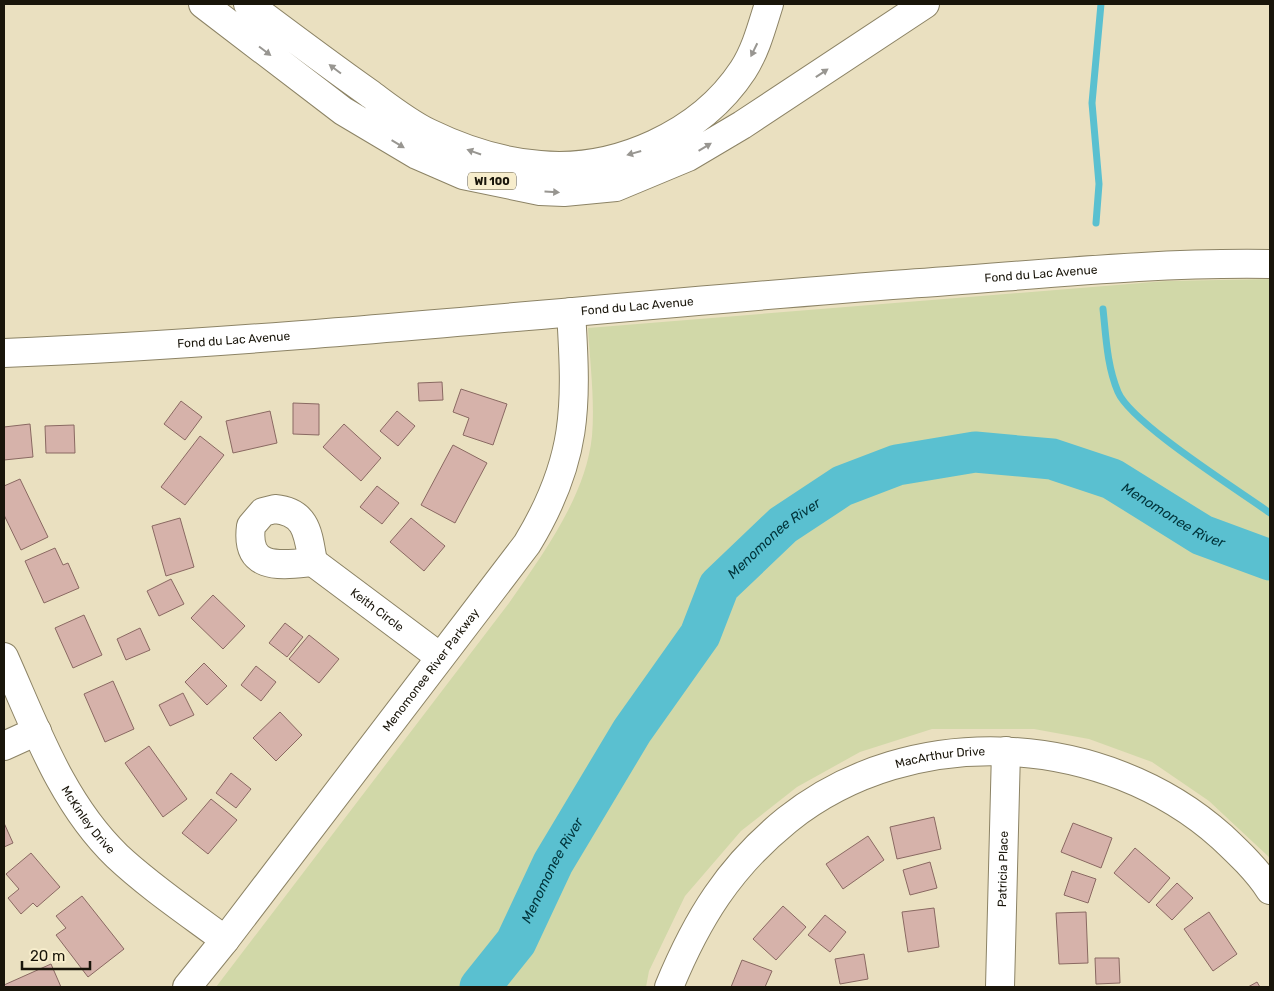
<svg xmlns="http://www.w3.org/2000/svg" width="1274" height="991" font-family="Rubik,sans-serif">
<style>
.park{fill:#d1d8a8}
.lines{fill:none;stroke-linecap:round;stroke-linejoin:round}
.stream{stroke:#5ac0d0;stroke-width:7}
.river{stroke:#5ac0d0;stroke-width:41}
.building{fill:#d6b2aa;stroke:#8a6962}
.minor-casing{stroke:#8c8365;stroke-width:30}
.highway-casing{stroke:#8c8365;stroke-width:30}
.minor{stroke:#fff;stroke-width:28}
.highway{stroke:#fff;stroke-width:28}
.oneway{fill:#989691}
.labels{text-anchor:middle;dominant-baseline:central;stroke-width:4;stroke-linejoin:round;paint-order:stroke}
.shield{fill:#f7edcc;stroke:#5c5644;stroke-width:1}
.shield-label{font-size:11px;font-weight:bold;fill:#19150a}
.street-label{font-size:12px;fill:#19150a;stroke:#f7edcc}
.water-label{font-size:14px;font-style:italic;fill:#00333a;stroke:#f7edcc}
</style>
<rect width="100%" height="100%" fill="#eae0c0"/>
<path class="park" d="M 1270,279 L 1270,858 L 1209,801 L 1152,762 L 1089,739 L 1034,729 L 932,729 L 860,752 L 797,787 L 741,831 L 685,896 L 649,971 L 646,987 L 216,987 L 509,603 C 543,554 586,496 592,436 C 595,401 590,363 588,328 L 1166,281 Z"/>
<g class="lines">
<path class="stream" d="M 1096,223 L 1099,184 L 1092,103 L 1101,4
M 1103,309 C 1106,337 1107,366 1118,392 C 1131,423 1238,490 1270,513"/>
<path class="river" id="s1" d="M 480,987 L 516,942 L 553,863 L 632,731 L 700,635 L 719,586 L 783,525 L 842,486 L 897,465 L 975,452 L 1052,459 L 1112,479 L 1202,535 L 1270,560"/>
</g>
<path class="building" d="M 442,382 L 443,400 L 419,401 L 418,383 Z
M 461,389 L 507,404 L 493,445 L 463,435 L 469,418 L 453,412 Z
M 181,401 L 202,417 L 185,440 L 164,424 Z
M 293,403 L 319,404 L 319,435 L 293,434 Z
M 270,411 L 277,443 L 233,453 L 226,421 Z
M 397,411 L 415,426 L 398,446 L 380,431 Z
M 30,424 L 33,457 L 4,460 L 4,427 Z
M 344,424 L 381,458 L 361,481 L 323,447 Z
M 74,425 L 75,453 L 46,453 L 45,426 Z
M 200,436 L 224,455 L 185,505 L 161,487 Z
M 453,445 L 487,463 L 455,523 L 421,505 Z
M 20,479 L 48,537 L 21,550 L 4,515 L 4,486 Z
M 377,486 L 399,503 L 382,524 L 360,507 Z
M 180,518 L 194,567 L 166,576 L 152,526 Z
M 411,518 L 445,546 L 424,571 L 390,542 Z
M 55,548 L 63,565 L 68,563 L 79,588 L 44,603 L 25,561 Z
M 171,579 L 184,604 L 159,616 L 147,591 Z
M 213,595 L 245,626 L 223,649 L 191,618 Z
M 84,615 L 102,655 L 73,668 L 55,628 Z
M 285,623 L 303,637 L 287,657 L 269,643 Z
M 140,628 L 150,650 L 126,660 L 117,639 Z
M 309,635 L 339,659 L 319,683 L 289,659 Z
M 204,663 L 227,686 L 207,705 L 185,682 Z
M 256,666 L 276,682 L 261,701 L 241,685 Z
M 113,681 L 134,729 L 105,742 L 84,694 Z
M 183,693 L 194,715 L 170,726 L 159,705 Z
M 280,712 L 302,735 L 276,761 L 253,738 Z
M 149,746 L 187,799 L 163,817 L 125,763 Z
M 231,773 L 251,789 L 236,808 L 216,793 Z
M 211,799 L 237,820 L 208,854 L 182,833 Z
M 934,817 L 941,849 L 897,859 L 890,827 Z
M 4,823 L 13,843 L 4,847 Z
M 1073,823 L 1112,838 L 1101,868 L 1061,852 Z
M 868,836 L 884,860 L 843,889 L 826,864 Z
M 1135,848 L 1170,878 L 1149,903 L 1114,873 Z
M 31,853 L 60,887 L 37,907 L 33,903 L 21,914 L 8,898 L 19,889 L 6,874 Z
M 930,862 L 937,888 L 910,895 L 903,870 Z
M 1072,871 L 1096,879 L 1088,903 L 1064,895 Z
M 1177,883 L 1193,898 L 1172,920 L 1156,905 Z
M 82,896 L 124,949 L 88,977 L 56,935 L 66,928 L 56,916 Z
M 783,906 L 806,927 L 776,960 L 753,939 Z
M 934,908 L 939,947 L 908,952 L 902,912 Z
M 1086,912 L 1088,963 L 1059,964 L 1056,913 Z
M 1209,912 L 1237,954 L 1213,971 L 1184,929 Z
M 825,915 L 846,932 L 830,952 L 808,935 Z
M 864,954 L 868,979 L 840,984 L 835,959 Z
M 1095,958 L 1119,958 L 1120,983 L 1096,984 Z
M 742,960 L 772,971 L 765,987 L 731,987 Z
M 51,964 L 61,987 L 4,987 L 4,985 Z
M 1257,982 L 1260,987 L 1248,987 Z"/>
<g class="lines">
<g class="minor-casing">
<g id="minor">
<path id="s2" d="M 4,353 C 306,341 606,306 907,284 C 1028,276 1149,262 1270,264"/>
<path d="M 275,509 C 308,512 308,536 313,562 C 282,565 245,572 251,526 L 263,512 Z"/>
<path id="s3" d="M 313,562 L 440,657"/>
<path id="s4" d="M 4,657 C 35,726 61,802 117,856 C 150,887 189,913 225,940"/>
<path d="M 4,746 L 37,731"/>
<path id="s5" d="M 187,987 L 225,940 L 527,544 C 578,460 577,407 571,312"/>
<path id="s6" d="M 669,987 C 697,919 729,867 787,820 C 912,720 1105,732 1222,837 C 1239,853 1257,870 1270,890"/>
<path id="s7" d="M 1000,987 L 1006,751"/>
</g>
</g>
<g class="highway-casing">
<path id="highway" d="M 203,4 L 343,111 L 417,155 L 463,175 L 540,191 L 564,192 L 616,187 L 688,157 L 742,125 L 925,4
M 248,4 C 288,34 328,64 369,93 C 388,107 408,123 429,133 C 464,150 501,162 540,165 C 616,172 701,134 743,70 C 756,50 762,26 769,4"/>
</g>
<use href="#minor" class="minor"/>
<use href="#highway" class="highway"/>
</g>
<defs><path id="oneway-solid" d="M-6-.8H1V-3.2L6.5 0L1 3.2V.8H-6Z" transform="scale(1.25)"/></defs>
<g class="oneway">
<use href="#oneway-solid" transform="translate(754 50) rotate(116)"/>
<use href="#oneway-solid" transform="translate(265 51) rotate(37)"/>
<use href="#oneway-solid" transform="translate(335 69) rotate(-143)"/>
<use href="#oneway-solid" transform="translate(822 73) rotate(-34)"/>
<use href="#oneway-solid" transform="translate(398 144) rotate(31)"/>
<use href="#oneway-solid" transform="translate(705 147) rotate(-31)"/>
<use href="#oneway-solid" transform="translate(474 152) rotate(-161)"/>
<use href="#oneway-solid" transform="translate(634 153) rotate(164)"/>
<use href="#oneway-solid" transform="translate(552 192) rotate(3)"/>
</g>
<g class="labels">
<rect class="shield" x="468" y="172.5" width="48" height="17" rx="4"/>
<g class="shield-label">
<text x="492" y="181">WI 100</text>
</g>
<g class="street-label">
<text stroke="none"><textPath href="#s2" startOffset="1040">Fond du Lac Avenue</textPath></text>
<text stroke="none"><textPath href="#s2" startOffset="635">Fond du Lac Avenue</textPath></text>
<text stroke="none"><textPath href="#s2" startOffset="230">Fond du Lac Avenue</textPath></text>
<text stroke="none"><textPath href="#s3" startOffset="80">Keith Circle</textPath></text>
<text stroke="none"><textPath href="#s5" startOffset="400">Menomonee River Parkway</textPath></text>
<text stroke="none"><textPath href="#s6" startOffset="375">MacArthur Drive</textPath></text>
<text stroke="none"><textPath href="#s4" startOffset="184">McKinley Drive</textPath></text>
<text stroke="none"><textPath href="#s7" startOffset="118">Patricia Place</textPath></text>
</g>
<g class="water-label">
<text stroke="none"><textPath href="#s1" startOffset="978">Menomonee River</textPath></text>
<text stroke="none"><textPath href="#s1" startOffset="542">Menomonee River</textPath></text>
<text stroke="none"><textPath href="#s1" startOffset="138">Menomonee River</textPath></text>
</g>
</g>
<rect width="1274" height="991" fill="none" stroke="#19150a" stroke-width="10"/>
<path d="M22 961v8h68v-8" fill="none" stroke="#19150a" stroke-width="2.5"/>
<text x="30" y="961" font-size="15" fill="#19150a" stroke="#f7edcc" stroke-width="4" paint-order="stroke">20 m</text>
</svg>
